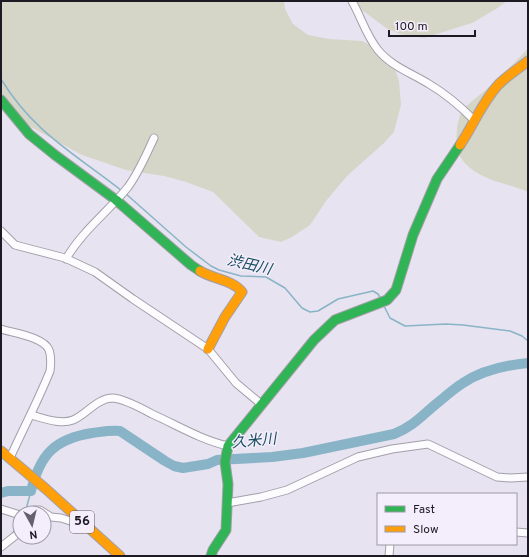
<svg xmlns="http://www.w3.org/2000/svg" width="529" height="557" font-family="Overpass,'Noto Sans JP',sans-serif">
<style>
.green{fill:#d6d6c8}
.lines{fill:none;stroke-linecap:round;stroke-linejoin:round}
.stream{stroke:#89b4c7;stroke-width:1.5}
.river{stroke:#89b4c7;stroke-width:10}
.street-casing{stroke:#a39faa;stroke-width:9}
.fast-casing{stroke:#a39faa;stroke-width:11}
.slow-casing{stroke:#a39faa;stroke-width:11}
.street{stroke:#fcfbfd;stroke-width:7}
.fast{stroke:#30b455;stroke-width:9}
.slow{stroke:#ff9f0a;stroke-width:9}
.labels{text-anchor:middle;dominant-baseline:central;stroke-width:3;stroke-linejoin:round;paint-order:stroke}
.shield{fill:#f3edfc;stroke:#5e5964;stroke-width:1}
.shield-label{font-size:13px;font-weight:bold;fill:#1e1a23}
.water-label{font-size:15px;font-style:italic;fill:#194f5f;stroke:#f3edfc}
</style>
<rect width="100%" height="100%" fill="#e8e3f0"/>
<path class="green" d="M 1,1 L 284,1 L 285,9 L 293,24 L 308,35 L 329,39 L 362,41 L 381,50 L 393,63 L 399,81 L 401,105 L 394,132 L 384,143 L 347,176 L 326,201 L 310,225 L 292,237 L 281,242 L 259,237 L 213,192 L 186,182 L 164,176 L 126,170 L 82,155 L 31,127 L 1,105 Z
M 347,1 L 507,1 L 496,9 L 472,23 L 424,38 L 400,34 L 386,28 L 366,13 Z
M 528,48 L 528,192 C 510,184 490,182 474,171 C 457,159 455,148 457,129 C 458,122 459,115 464,109 C 471,101 481,94 489,87 C 502,74 516,62 528,48 Z"/>
<g class="lines">
<path class="stream" d="M 1,79 C 33,132 75,154 122,191
M 125,193 L 186,247 L 211,266 L 219,270 L 241,276 L 266,277 L 285,288 L 302,308 L 310,312 L 318,311 L 338,299 L 373,291 L 378,294 L 381,299
M 384,306 L 390,318 L 405,326 L 446,324 L 463,325 L 510,331 L 522,336 L 528,341
M 25,513 L 31,491
M 12,534 L 20,523"/>
<path class="river" d="M 1,493 L 8,491 L 31,491 C 40,455 54,439 92,433 C 101,432 110,430 120,431 L 165,461 L 174,466 L 183,468 L 208,464 L 217,460 L 272,457 L 303,453 L 394,434 C 416,425 423,414 441,400 C 448,394 455,388 463,383 C 481,371 507,365 528,363"/>
<g class="street-casing">
<path id="street" d="M 352,1 C 361,17 366,35 378,50 C 391,66 411,73 429,84 C 446,94 460,106 474,120
M 1,231 L 15,245 L 65,258 L 95,272 L 133,299 L 208,349 L 236,383 L 261,404
M 66,259 C 82,231 108,212 128,187 C 139,172 146,155 154,138
M 1,329 C 13,333 44,337 49,350 C 51,355 51,365 50,371 C 38,401 23,429 10,458
M 31,415 C 43,418 60,425 73,420 C 86,415 97,398 113,398 C 125,399 141,408 152,414 C 177,425 201,440 228,446
M 227,503 L 261,497 L 287,490 L 358,457 L 392,449 L 428,444 L 497,477 L 511,478 L 528,477
M 1,509 L 20,515
M 32,513 L 34,510 L 40,510 L 51,517 L 61,518 L 83,525
M 516,532 L 528,533
M 1,547 L 20,532
M 389,556 L 390,544"/>
</g>
<g class="fast-casing">
<path id="fast" d="M 1,100 L 29,134 L 55,155 L 116,200 L 191,265 L 200,271
M 211,556 L 213,550 L 226,530 L 228,484 L 225,462 L 228,446 L 314,340 L 335,320 L 387,300 L 396,290 L 413,235 L 437,179 L 460,145"/>
</g>
<g class="slow-casing">
<path id="slow" d="M 460,145 C 473,126 482,102 499,84 C 507,76 518,69 528,61
M 200,271 C 213,279 233,280 242,292 L 225,317 L 208,349
M 1,451 L 46,489 L 120,556"/>
</g>
<use href="#street" class="street"/>
<use href="#fast" class="fast"/>
<use href="#slow" class="slow"/>
</g>
<g class="labels">
<rect class="shield" x="70" y="511" width="24" height="22" rx="3"/>
<g class="shield-label">
<text x="82" y="522">56</text>
</g>
<g class="water-label">
<text transform="translate(249 266) rotate(13)">渋田川</text>
<text transform="translate(254 442) rotate(-5)">久米川</text>
</g>
</g>
<rect width="529" height="557" fill="none" stroke="#1e1a23" stroke-width="4"/>
<rect x="377" y="493" width="140" height="52" fill="#f3edfc" stroke="#9e99a5"/>
<rect x="385" y="506" width="20" height="6" fill="#30b455" stroke="#9e99a5"/>
<text x="413" y="513" font-size="12" fill="#1e1a23">Fast</text>
<rect x="385" y="526" width="20" height="6" fill="#ff9f0a" stroke="#9e99a5"/>
<text x="413" y="533" font-size="12" fill="#1e1a23">Slow</text>
<g transform="translate(32 525) rotate(172)"><circle r="19" fill="#f3edfc" stroke="#9e99a5"/>
<path d="M0-3L7 15L0 10L-7 15Z" fill="#65606b"/>
<text y="-6" font-size="11" font-weight="bold" text-anchor="middle" fill="#1e1a23">N</text>
</g>
<path d="M389 30v6h86v-6" fill="none" stroke="#1e1a23" stroke-width="2"/>
<text x="395" y="30" font-size="12" fill="#1e1a23" stroke="#f3edfc" stroke-width="3" paint-order="stroke">100 m</text>
</svg>
